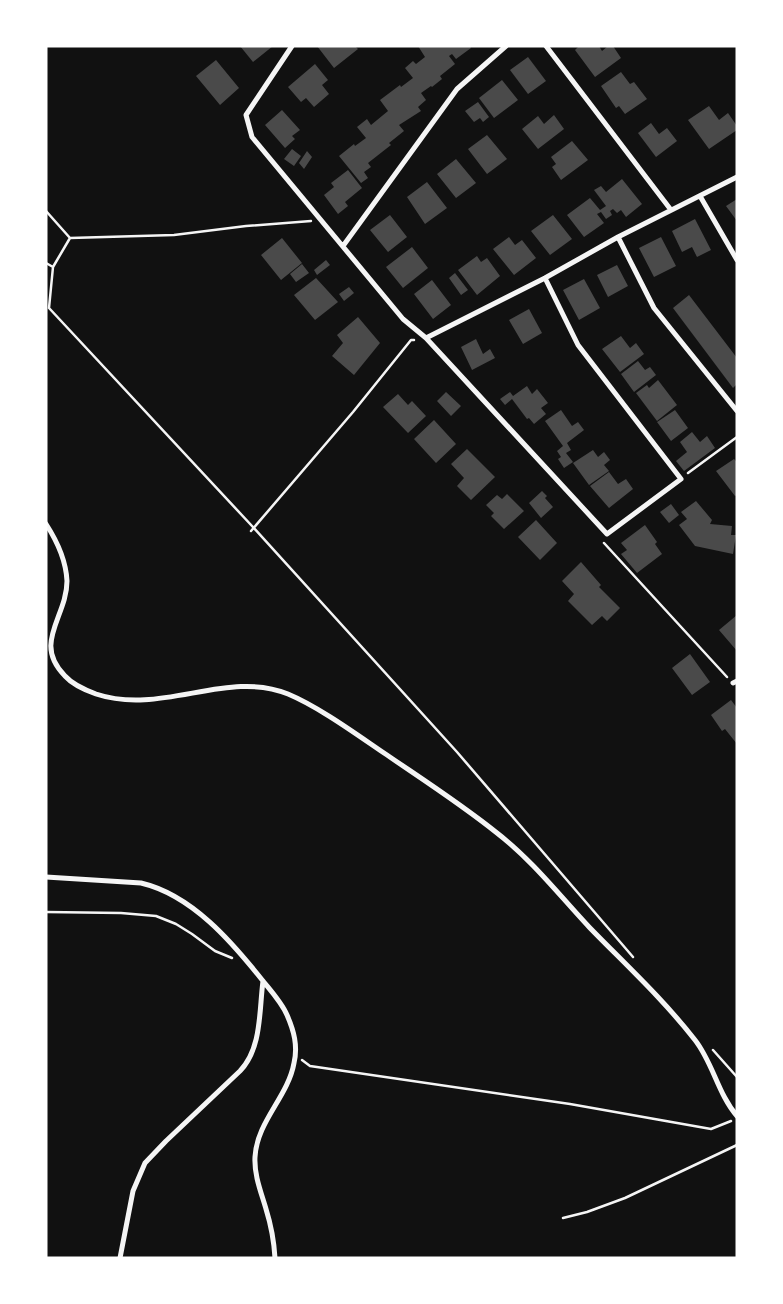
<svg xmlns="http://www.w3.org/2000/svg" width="783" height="1304" font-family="Rubik,sans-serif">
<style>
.building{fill:#4a4a4a}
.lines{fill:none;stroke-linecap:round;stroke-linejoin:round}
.path{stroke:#f5f5f5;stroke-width:2.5}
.minor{stroke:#f5f5f5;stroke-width:5}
</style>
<rect width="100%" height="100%" fill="#111"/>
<path class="building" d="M 240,46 L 273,46 L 253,62 Z
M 317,46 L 355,46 L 358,49 L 334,68 Z
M 418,46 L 470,46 L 471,48 L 456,59 L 452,54 L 449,56 L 455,64 L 440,76 L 442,79 L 432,87 L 431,86 L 421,93 L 426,100 L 418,107 L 421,111 L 399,125 L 404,131 L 389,143 L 391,145 L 368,163 L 371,167 L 364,172 L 368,178 L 361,183 L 339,156 L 354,144 L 355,146 L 366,138 L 357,127 L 367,119 L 371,125 L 388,111 L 380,100 L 400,85 L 401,87 L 413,78 L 405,68 L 413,61 L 416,64 L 425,57 Z
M 579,46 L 599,46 L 602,51 L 608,46 L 613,46 L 621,58 L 595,77 L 575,50 Z
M 528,57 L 546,81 L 528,94 L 510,70 Z
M 216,60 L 239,88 L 220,105 L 196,76 Z
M 315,64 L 328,80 L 322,85 L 329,94 L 314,107 L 306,98 L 301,102 L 288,87 Z
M 621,72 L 630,84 L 634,82 L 647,99 L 625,114 L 619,106 L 616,108 L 601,86 Z
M 502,80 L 518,100 L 494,118 L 479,98 Z
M 478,102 L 489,117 L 483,122 L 480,118 L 474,122 L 465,111 Z
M 709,106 L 719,120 L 728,113 L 737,126 L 737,130 L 709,149 L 688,120 Z
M 282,110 L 300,130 L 292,136 L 295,139 L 285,148 L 265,125 Z
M 554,115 L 564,129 L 538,149 L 522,129 L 538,116 L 544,124 Z
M 651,123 L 659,134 L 667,128 L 677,141 L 656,157 L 638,133 Z
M 487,135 L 507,159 L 487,174 L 468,149 Z
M 572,141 L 588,160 L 561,180 L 552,167 L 556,164 L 551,157 Z
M 292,149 L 301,156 L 294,166 L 284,159 Z
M 307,151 L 312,157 L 304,169 L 299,163 Z
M 456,159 L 476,183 L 456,198 L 437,174 Z
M 348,170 L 362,188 L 345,202 L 348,206 L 338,214 L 324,195 L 334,187 L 331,183 Z
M 622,179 L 642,204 L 626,217 L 621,210 L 617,213 L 613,209 L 610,211 L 612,215 L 606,219 L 601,212 L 597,214 L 604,223 L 584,237 L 567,215 L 590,198 L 600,210 L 606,206 L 594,190 L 601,186 L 606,192 Z
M 427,182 L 447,208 L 425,224 L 407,197 Z
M 737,199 L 737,221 L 726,206 Z
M 390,215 L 407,237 L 388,252 L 370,230 Z
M 553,215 L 572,239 L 550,255 L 531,231 Z
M 695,219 L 711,250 L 697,257 L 692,247 L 682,252 L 672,231 Z
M 509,237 L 515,245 L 522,240 L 536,258 L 514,275 L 493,249 Z
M 661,237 L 676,266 L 654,277 L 639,248 Z
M 282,238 L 302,263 L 281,280 L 261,255 Z
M 412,247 L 428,268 L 403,288 L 386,267 Z
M 477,256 L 481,262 L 487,258 L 500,276 L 477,295 L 458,270 Z
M 326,260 L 330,265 L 317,275 L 314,270 Z
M 302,264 L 309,273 L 296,282 L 290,274 Z
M 617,265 L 628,286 L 608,297 L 597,275 Z
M 455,273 L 468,290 L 461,295 L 449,278 Z
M 316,278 L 338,302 L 315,320 L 294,295 Z
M 584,279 L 600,308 L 579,320 L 563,290 Z
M 432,280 L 451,305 L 433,319 L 414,294 Z
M 349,287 L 354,293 L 344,301 L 339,294 Z
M 689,295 L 737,358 L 737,384 L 733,388 L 673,308 Z
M 529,309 L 542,333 L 523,344 L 509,320 Z
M 358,317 L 380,343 L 354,375 L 332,356 L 343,343 L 337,335 Z
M 621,336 L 630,348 L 636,343 L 644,354 L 620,372 L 602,349 Z
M 476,339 L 483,354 L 490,349 L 495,358 L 472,370 L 461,347 Z
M 638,361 L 645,370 L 650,367 L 656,375 L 634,392 L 621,374 Z
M 658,380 L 677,405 L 657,421 L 636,393 L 647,385 L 649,388 Z
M 527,386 L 532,394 L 537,389 L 548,403 L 541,408 L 546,414 L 534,424 L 529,418 L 527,419 L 512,399 L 505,405 L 500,399 L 510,392 L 513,396 Z
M 446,392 L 461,406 L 451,416 L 437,401 Z
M 398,394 L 408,405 L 412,401 L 426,416 L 408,433 L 383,407 Z
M 561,410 L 572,426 L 578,422 L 584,430 L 567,443 L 571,450 L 566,453 L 573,462 L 564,468 L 558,459 L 561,457 L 557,451 L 563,446 L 545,421 Z
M 675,410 L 688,428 L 671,441 L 657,422 Z
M 434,420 L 456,444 L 436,463 L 414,439 Z
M 692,432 L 700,442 L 707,436 L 715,448 L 684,471 L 676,461 L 687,452 L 680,442 Z
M 467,449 L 495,477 L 471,500 L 457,486 L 464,478 L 451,464 Z
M 593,450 L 598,457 L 604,452 L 610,460 L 604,465 L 609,471 L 589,485 L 573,463 Z
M 734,459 L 737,462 L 737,495 L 735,496 L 716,471 Z
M 609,472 L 618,484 L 626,479 L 633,489 L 609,508 L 590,486 Z
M 542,491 L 547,496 L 545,498 L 553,507 L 541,518 L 529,503 Z
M 507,494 L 524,511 L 504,529 L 491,516 L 494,513 L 486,505 L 497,495 L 502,499 Z
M 696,501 L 712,520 L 710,524 L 732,526 L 731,535 L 736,535 L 733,554 L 695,546 L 679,525 L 687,519 L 681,512 Z
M 671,504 L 679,515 L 669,523 L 660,512 Z
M 536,520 L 557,543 L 540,560 L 518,537 Z
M 645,525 L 657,542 L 655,544 L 662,554 L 637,573 L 621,554 L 627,550 L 621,543 Z
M 581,562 L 601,585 L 599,587 L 620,608 L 607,621 L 602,616 L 592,625 L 568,601 L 574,594 L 562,581 Z
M 737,615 L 737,651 L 719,630 Z
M 690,654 L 710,682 L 692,695 L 672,668 Z
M 731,700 L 737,708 L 737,744 L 725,729 L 722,731 L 711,715 Z"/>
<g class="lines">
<path class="path" d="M 46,211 L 70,238 L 174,235 L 246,226 L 311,221
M 70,238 L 53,267 L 49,308 L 252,526 L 457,752 L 633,957
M 46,263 L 53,267
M 688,473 L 737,437
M 251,531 L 353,412 L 411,340 L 414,340
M 604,543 L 727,677
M 46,912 L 121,913 L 156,916 L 176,924 L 192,934 L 215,951 L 232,958
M 713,1050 L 737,1077
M 302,1060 L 310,1066 L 570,1104 L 711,1129 L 731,1121
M 563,1218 L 587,1212 L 625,1198 L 737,1145"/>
<path class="minor" d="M 292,46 L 246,115 L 252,137 L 403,319 L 426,338 L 607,534 L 681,479 L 578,345 L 545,278
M 546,46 L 671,210
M 700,196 L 737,260
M 618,237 L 654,308 L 737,411
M 343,246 L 457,89 L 506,46
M 426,338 L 545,278 L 618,237 L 737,177
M 46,524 C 57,541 66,560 67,581 C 67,617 32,643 65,676 C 73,685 85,690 96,694 C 162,716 227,669 288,694 C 319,707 356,734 384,753 C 422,779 461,804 497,833 C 532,860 560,896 590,928 C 626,965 663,999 695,1040 C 713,1063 718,1094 737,1116
M 733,683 L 737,681
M 46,877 L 141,883 C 192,895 232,942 263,981 C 272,992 282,1003 287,1015 C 294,1031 298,1046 294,1063 C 288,1097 257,1121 255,1157 C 254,1175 261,1192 266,1209 C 271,1225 274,1241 275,1258
M 120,1258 L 133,1191 L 145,1163 L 166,1141 L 240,1071 C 262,1048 259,1011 263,981"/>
</g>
<rect width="783" height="1304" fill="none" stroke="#ffffff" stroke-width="95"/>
</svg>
